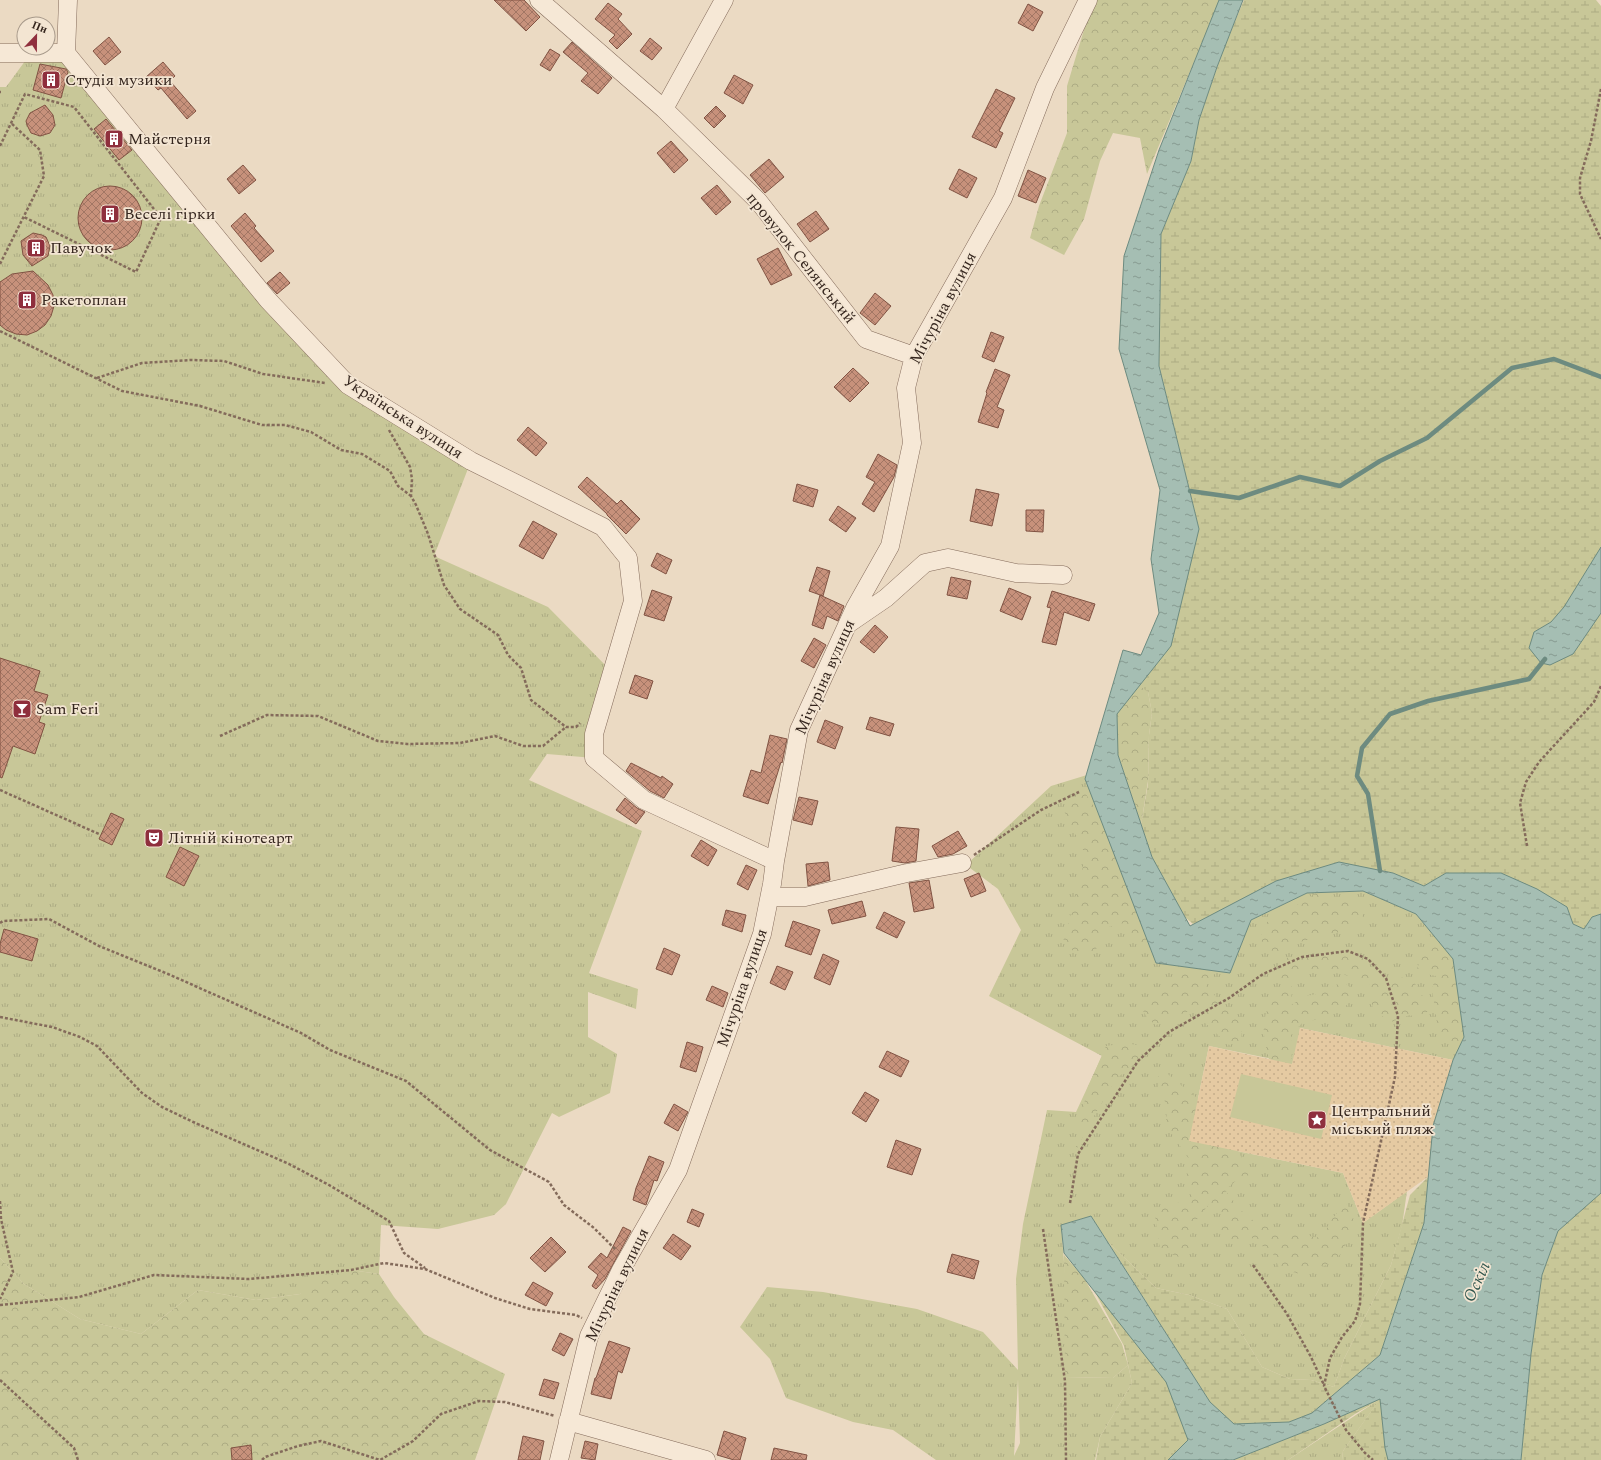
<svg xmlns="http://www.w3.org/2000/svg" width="1601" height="1460" font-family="Spectral,serif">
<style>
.grass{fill:url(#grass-tufts);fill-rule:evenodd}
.forest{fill:url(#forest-crowns)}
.wetland{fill:url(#wetland-marsh)}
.sand{fill:url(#sand-dots)}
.pitch{fill:#c8c798}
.water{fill:url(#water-ripples);stroke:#6d8b80}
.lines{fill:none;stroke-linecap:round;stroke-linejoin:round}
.stream{stroke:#6d8b80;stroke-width:4.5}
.building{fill:url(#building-cross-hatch);stroke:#815343}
.minor-casing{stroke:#846b5b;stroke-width:19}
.path{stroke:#846b5b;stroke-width:2.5;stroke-dasharray:3 2;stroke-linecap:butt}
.minor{stroke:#f6e8d6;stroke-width:18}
.labels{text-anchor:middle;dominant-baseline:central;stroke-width:3.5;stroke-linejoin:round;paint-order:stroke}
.poi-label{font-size:16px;fill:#35261e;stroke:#f3e5d2;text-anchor:start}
.street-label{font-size:16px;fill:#35261e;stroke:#f3e5d2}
.water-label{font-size:17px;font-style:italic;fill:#2e544c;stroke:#f3e5d2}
</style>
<defs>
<pattern id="grass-tufts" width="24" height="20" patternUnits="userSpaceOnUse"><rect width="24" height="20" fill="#c8c798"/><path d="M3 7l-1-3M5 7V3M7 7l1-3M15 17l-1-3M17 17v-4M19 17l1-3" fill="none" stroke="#acab83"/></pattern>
<pattern id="forest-crowns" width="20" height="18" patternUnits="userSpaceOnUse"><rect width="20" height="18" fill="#c8c798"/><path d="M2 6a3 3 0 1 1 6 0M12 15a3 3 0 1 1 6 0" fill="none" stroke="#acab83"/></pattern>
<pattern id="wetland-marsh" width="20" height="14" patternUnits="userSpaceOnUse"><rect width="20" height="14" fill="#c8c798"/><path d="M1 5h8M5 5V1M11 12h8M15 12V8" fill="none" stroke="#acab83"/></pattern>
<pattern id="sand-dots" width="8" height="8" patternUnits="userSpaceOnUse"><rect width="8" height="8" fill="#e5caa2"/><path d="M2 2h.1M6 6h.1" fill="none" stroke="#c5ad8b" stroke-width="1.8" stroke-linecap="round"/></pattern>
<pattern id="water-ripples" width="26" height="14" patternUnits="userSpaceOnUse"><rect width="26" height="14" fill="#a5beb3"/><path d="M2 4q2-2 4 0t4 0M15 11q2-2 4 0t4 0" fill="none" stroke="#879a91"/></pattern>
<pattern id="building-cross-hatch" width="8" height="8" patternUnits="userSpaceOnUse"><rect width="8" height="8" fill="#c7917b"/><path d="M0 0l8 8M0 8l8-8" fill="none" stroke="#a27664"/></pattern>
</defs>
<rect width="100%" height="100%" fill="#ebdac3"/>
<path class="grass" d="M 28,57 L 65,57 L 348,385 L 471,461 L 434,556 L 548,607 L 612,672 L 594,758 L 547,754 L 529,780 L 642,831 L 589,973 L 638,989 L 636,1009 L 588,992 L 588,1037 L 617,1054 L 610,1093 L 559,1117 L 552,1113 L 506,1204 L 494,1215 L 438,1229 L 381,1225 L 379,1274 L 351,1270 L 300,1294 L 256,1300 L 198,1290 L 141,1334 L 80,1319 L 24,1284 L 0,1258 L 0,87 L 6,87 Z
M 1087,775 L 1156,963 L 1230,973 L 1251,920 L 1307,893 L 1363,891 L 1416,914 L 1453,959 L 1464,1037 L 1453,1060 L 1300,1028 L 1296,1064 L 1209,1046 L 1189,1141 L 1343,1173 L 1363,1223 L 1407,1191 L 1402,1226 L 1391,1265 L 1344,1359 L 1334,1387 L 1311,1380 L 1290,1379 L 1262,1367 L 1227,1309 L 1189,1295 L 1156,1288 L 1108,1242 L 1091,1216 L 1061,1225 L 1065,1274 L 1065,1377 L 1113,1378 L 1128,1365 L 1132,1383 L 1100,1437 L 1095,1460 L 936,1460 L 893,1430 L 853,1422 L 786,1398 L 770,1359 L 740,1327 L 767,1287 L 823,1292 L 917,1309 L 983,1332 L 1018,1370 L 1016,1279 L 1023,1224 L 1047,1110 L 1076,1112 L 1102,1056 L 989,996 L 1021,930 L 998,889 L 966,865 L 1051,786 ZM 1018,1379 L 1020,1443 L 1014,1456 Z
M 1380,1399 L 1343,1451 L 1342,1460 L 1288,1460 Z"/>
<path class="forest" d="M 1093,0 L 1220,0 L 1147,174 L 1140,138 L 1113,133 L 1100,161 L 1084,219 L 1064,255 L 1030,238 L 1039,206 L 1067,133 L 1067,86 Z
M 1140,684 L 1148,692 L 1152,713 L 1149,735 L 1148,781 L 1141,825 L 1118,755 L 1115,711 Z
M 1085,793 L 1103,819 L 1152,942 L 1139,943 L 1124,923 L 1105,928 L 1094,954 L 1078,955 L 1063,942 L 1081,877 L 1085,854 L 1064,811 Z
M 1316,893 L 1360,904 L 1363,918 L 1350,930 L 1320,936 L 1297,943 L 1276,953 L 1262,945 L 1261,925 L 1281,915 Z
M 1443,938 L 1453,959 L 1466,1027 L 1459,1047 L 1438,1030 L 1432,989 L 1436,976 L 1416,972 L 1426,943 Z
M 1344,952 L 1368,959 L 1371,970 L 1380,983 C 1410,969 1419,983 1428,1010 L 1423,1021 L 1410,1015 L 1391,1022 L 1373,1010 L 1369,983 C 1346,973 1327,971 1302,969 L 1292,984 L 1291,1005 L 1306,996 L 1322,993 L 1343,981 L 1357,994 L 1343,1009 L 1325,1018 L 1303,1022 L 1291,1035 L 1292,1064 L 1284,1066 L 1269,1059 C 1260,1025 1263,1020 1275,988 L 1291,984 L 1274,979 L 1278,965 L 1288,957 L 1311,958 Z
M 1179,969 L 1216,971 L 1206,986 L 1242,1025 L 1241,1040 L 1229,1045 L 1191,1010 L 1156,1025 L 1148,1019 L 1142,1009 L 1150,997 L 1162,988 Z
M 1126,1043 L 1141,1046 L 1138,1061 L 1117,1078 L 1091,1121 L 1075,1152 L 1087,1089 L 1106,1046 Z
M 1158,1066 L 1198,1099 L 1198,1130 L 1233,1144 L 1252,1174 L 1238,1179 L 1225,1190 C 1233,1200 1242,1214 1254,1221 C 1268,1230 1305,1236 1323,1238 L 1330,1221 L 1346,1203 L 1353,1214 L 1354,1231 L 1339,1256 L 1324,1266 L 1300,1274 L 1279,1268 L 1274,1255 L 1252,1238 L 1227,1244 L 1218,1231 L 1223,1216 L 1210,1203 L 1191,1227 L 1188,1261 L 1160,1249 L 1154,1209 L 1193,1199 L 1184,1181 L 1191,1162 L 1166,1125 L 1167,1106 L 1158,1087 Z
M 1064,1255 L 1084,1278 L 1122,1344 L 1128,1365 L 1113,1378 L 1065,1377 Z
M 0,1258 L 24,1284 L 80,1319 L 141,1334 L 198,1290 L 256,1300 L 300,1294 L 319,1276 L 351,1270 L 379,1274 L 394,1297 L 424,1334 L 505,1374 L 475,1460 L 0,1460 Z"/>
<path class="wetland" d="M 1244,0 L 1596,0 L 1601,6 L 1601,914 L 1592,917 L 1584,929 L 1573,924 L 1567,907 L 1446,873 L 1424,886 L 1393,873 L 1335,863 L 1193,924 L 1185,917 L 1152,857 L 1141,825 L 1148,784 L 1149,735 L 1152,713 L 1148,692 L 1137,684 L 1199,529 L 1159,366 L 1161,234 L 1191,161 L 1199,120 L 1224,47 Z
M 1429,1176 L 1424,1223 L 1380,1355 L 1312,1413 L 1289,1422 L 1234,1428 L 1210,1402 L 1108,1242 L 1156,1288 L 1189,1295 L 1227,1309 L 1262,1367 L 1290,1379 L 1311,1380 L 1334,1387 L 1344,1359 L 1391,1265 L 1410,1195 Z
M 1600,1193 L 1601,1193 L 1601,1460 L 1521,1460 L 1531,1354 L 1542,1275 L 1558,1231 Z
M 1083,1270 L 1167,1379 L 1191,1442 L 1170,1460 L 1096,1460 L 1100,1437 L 1132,1383 L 1124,1346 Z
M 1380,1399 L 1395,1460 L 1342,1460 L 1343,1451 L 1379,1400 L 1355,1414 L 1288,1460 L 1233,1460 L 1324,1424 Z"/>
<path class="sand" d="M 1300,1028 L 1453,1060 L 1429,1176 L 1363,1223 L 1343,1173 L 1189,1141 L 1209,1046 L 1292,1064 Z"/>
<path class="pitch" d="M 1241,1074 L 1332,1095 L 1321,1139 L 1230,1117 Z"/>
<path class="water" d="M 1219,0 L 1243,0 L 1217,67 L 1199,120 L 1191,161 L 1161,234 L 1159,366 L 1199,529 L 1171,646 L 1117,714 L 1118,755 L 1152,857 L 1190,926 L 1276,881 L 1339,862 L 1393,873 L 1424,886 L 1446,873 L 1501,873 L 1537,889 L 1567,907 L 1573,924 L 1584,929 L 1592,917 L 1601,914 L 1601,1193 L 1558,1231 L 1542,1275 L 1531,1354 L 1521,1460 L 1388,1460 L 1385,1448 L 1380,1399 L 1324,1424 L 1233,1460 L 1168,1460 L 1188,1440 L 1166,1382 L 1064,1253 L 1061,1225 L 1091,1216 L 1210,1402 L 1234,1424 L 1289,1422 L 1312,1413 L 1380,1355 L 1424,1223 L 1433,1126 L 1453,1060 L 1464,1037 L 1453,959 L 1416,914 L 1363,891 L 1307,893 L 1251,920 L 1230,973 L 1156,963 L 1085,779 L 1123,650 L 1141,655 L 1159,613 L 1151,559 L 1160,490 L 1119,349 L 1124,256 L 1159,150 Z
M 1601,547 L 1601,613 L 1573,654 L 1550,665 L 1541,663 L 1529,648 L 1534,632 L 1551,622 L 1564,607 Z"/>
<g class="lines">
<path class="stream" d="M 1190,491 L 1239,498 L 1300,477 L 1340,486 L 1380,461 L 1427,438 L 1512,368 L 1554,359 L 1601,377
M 1380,871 L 1368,794 L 1357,776 L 1362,748 L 1390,714 L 1428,701 L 1529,679 L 1545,659"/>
</g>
<path class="building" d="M 494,0 L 524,0 L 540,17 L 526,31 Z
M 608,3 L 622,14 L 618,19 L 632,34 L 617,49 L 609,41 L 615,35 L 595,19 Z
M 1028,4 L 1043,12 L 1033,31 L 1018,23 Z
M 109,37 L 121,52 L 105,65 L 93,51 Z
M 650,38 L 662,48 L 652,60 L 640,51 Z
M 572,42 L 612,78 L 598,94 L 581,81 L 588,73 L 563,52 Z
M 550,49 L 560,55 L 550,71 L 540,65 Z
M 163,62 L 175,76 L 170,81 L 196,111 L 187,119 L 161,88 L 158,90 L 146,77 Z
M 40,64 L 66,69 L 68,72 L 61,98 L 33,90 Z
M 734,75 L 753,85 L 743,104 L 724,93 Z
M 996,89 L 1015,98 L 999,131 L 1003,133 L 996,148 L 972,137 Z
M 45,105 L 53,115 L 55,125 L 50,133 L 40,136 L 31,133 L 27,125 L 26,121 L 30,113 Z
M 716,106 L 726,116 L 714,128 L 704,118 Z
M 106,119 L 132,150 L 119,160 L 94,129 Z
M 671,141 L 688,160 L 674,173 L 657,153 Z
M 769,159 L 784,177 L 765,193 L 750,175 Z
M 243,165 L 256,180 L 239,194 L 227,179 Z
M 959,169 L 977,178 L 967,198 L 949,189 Z
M 1028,170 L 1046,178 L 1036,203 L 1018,196 Z
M 717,185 L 731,202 L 716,215 L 701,198 Z
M78 218a32 32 0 1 1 64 0a32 32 0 1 1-64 0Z
M 816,211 L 829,229 L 810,242 L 797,224 Z
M 245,213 L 256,226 L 254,228 L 274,251 L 261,262 L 231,226 Z
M 33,233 L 42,235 L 46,237 L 50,246 L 48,256 L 32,266 L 23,255 L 21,241 Z
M 778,248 L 792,275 L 771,285 L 757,259 Z
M 33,271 L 48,285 L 53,295 L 54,306 L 51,316 L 45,325 L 37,331 L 27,335 L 16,334 L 6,330 L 0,325 L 0,282 L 12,274 Z
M 280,272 L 290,283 L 277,294 L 267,283 Z
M 875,293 L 891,306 L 875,325 L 860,313 Z
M 991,332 L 1004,337 L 994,362 L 982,357 Z
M 853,368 L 869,383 L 850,402 L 834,387 Z
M 995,369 L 1010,375 L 997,407 L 1004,410 L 998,428 L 978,422 L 987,393 L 986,392 Z
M 528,427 L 547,443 L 536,456 L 517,440 Z
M 878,454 L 897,465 L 894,477 L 874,512 L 862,504 L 875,482 L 866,477 Z
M 587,477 L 617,504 L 621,500 L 640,519 L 626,534 L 607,515 L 607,514 L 578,487 Z
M 797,484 L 818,490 L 813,507 L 793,501 Z
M 976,489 L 999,494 L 992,526 L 970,521 Z
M 838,506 L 856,518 L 846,532 L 829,520 Z
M 1026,510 L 1044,510 L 1043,532 L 1026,531 Z
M 533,521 L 557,534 L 543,559 L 519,546 Z
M 657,553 L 672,560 L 666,574 L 651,566 Z
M 817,567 L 830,571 L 823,596 L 809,591 Z
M 951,577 L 971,581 L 967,599 L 947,595 Z
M 1009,588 L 1031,597 L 1022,620 L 1000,611 Z
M 652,590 L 672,597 L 664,621 L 644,615 Z
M 1052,591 L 1095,604 L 1089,621 L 1064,612 L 1056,645 L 1042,642 L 1051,608 L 1047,607 Z
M 820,595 L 844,606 L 838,621 L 827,616 L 823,629 L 812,625 Z
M 875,625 L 888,637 L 874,653 L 860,642 Z
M 814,638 L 826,645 L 814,668 L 801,661 Z
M 0,658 L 40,671 L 34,691 L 48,695 L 39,722 L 45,724 L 35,754 L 13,746 L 2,778 L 0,777 Z
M 635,675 L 653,681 L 647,699 L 629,693 Z
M 870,717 L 894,724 L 890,736 L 866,729 Z
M 825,720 L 843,727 L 835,749 L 817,742 Z
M 770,735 L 787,739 L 782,763 L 781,762 L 768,804 L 743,796 L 751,770 L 761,773 Z
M 631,763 L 661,778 L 662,776 L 673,784 L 664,798 L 650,791 L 626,771 Z
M 799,797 L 818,801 L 812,825 L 793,820 Z
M 625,798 L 637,808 L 645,812 L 636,824 L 616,810 Z
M 111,813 L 124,819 L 112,845 L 99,839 Z
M 896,827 L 919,829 L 916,861 L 905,863 L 892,861 Z
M 958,831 L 967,846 L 953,854 L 938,857 L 932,846 Z
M 701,840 L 717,850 L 708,866 L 691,856 Z
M 180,847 L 199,856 L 184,886 L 166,877 Z
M 828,862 L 830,880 L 808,886 L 806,864 Z
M 746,865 L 757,870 L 748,890 L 737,884 Z
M 979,873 L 986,891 L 971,897 L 964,879 Z
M 929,880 L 934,908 L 914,912 L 909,883 Z
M 862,901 L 866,916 L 832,924 L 828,910 Z
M 726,910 L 746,915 L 742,932 L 722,925 Z
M 884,912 L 905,922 L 897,938 L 876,928 Z
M 793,921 L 820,930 L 811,955 L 785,946 Z
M 4,929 L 38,939 L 32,961 L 0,952 L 0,944 Z
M 664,948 L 680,955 L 672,975 L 656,969 Z
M 823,954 L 839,961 L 830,985 L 814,978 Z
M 777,966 L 793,972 L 785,990 L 770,983 Z
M 712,986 L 728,993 L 723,1007 L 706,1000 Z
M 687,1042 L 703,1047 L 696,1072 L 680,1067 Z
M 887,1051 L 909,1061 L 901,1077 L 879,1067 Z
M 865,1092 L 879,1100 L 866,1122 L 852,1113 Z
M 674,1104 L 688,1112 L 678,1131 L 664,1123 Z
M 896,1140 L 921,1149 L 912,1175 L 887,1167 Z
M 649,1156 L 664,1162 L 657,1181 L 654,1180 L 646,1205 L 633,1200 L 636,1188 Z
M 692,1209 L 704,1214 L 699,1227 L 687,1222 Z
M 623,1227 L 631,1231 L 605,1279 L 596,1289 L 592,1286 L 598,1275 L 588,1267 L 601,1253 L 607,1258 Z
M 673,1234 L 691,1246 L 681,1260 L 663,1248 Z
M 551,1237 L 566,1252 L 545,1272 L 530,1258 Z
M 952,1254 L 979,1261 L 974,1279 L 947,1272 Z
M 533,1282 L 553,1293 L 546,1306 L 525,1295 Z
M 560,1333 L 573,1339 L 564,1356 L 552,1350 Z
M 609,1341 L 630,1348 L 622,1373 L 618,1371 L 611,1399 L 591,1394 L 595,1378 L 596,1378 Z
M 544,1379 L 559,1383 L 554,1399 L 539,1395 Z
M 724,1431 L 746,1438 L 740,1460 L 734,1460 L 717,1455 Z
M 523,1436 L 544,1441 L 540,1460 L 518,1460 Z
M 585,1441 L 598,1444 L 595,1460 L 581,1458 Z
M 251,1445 L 252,1460 L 232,1460 L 231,1448 Z
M 774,1448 L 807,1455 L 806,1460 L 771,1460 Z"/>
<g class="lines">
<g class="minor-casing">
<path id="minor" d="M 68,0 L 66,53 L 268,300 L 348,385 L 471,461 L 603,527 L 628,558 L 633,601 L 594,734 L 594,758 L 644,800 L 775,861
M 539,0 L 664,109 L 759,202 L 866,339 L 914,356
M 0,53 L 66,53
M 664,109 L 724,0
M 848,624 L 886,598 L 925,563 L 948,558 L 1016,573 L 1063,575
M 770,897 L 805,897 L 907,873 L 962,863
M 568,1421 L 706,1460
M 559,1460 L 589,1336 L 621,1270 L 678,1170 L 762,934 L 772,884 L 775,861 L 799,730 L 855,608 L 890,546 L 912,443 L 906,388 L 914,356 L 1003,198 L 1045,88 L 1088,0"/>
</g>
<path class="path" d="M 1601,89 L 1591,141 L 1580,178 L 1580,194 L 1601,239
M 0,92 L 1,92
M 0,146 L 25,94 L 74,107 L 161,218 L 136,272 L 24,217
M 0,264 L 44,176 L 40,150 L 11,123
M 0,331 L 122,391 L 200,406 L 262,425 L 285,425 L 311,432 L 341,450 L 362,454 L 390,471 L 398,486 L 411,496
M 97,378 L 142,363 L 191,360 L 224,361 L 263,374 L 325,383
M 389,430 L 410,467 L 412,479 L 411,496 L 416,505 L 428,534 L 444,585 L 460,609 L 498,635 L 508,655 L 521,668 L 531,700 L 566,727 L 576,727 L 580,723
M 220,736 L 267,715 L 318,716 L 378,741 L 407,744 L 460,743 L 495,736 L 523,746 L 543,746 L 566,727
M 0,790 L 99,834
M 1527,846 L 1520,803 L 1526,782 L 1539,762 L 1594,702 L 1601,686
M 974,855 L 1041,810 L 1079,792
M 0,923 L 3,921 L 49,919 L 99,946 L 168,974 L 301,1033 L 330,1050 L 406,1081 L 490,1150 L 549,1182 L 564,1205 L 594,1228 L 615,1249
M 0,1017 L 52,1027 L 80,1037 L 97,1046 L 142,1093 L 162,1107 L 191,1121 L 289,1164 L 329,1185 L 389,1221 L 404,1253 L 425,1268
M 0,1201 L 1,1219 L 13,1272 L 0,1299
M 1070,1203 L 1078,1154 L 1138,1061 L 1169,1032 L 1229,998 L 1263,974 L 1302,957 L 1348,951 L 1368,959 L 1386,978 L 1398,1016 L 1395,1077 L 1363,1223 L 1360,1304 L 1355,1321 L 1342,1337 L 1330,1358 L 1324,1386 L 1346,1430 L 1365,1453 L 1373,1460
M 1043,1229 L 1065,1381 L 1066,1460
M 1253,1265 L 1287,1314 L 1311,1357 L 1324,1385
M 0,1305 L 79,1297 L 154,1275 L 249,1279 L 351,1270 L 384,1263 L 425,1269 L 495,1298 L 530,1309 L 576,1315 L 582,1318
M 0,1380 L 74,1448 L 78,1460
M 262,1460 L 265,1457 L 298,1446 L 321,1441 L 380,1460 L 413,1441 L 441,1414 L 479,1401 L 505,1402 L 555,1416"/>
<use href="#minor" class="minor"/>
</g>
<defs>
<g id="building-square" transform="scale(1)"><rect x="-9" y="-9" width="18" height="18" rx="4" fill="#8f2f3d" stroke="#f3e5d2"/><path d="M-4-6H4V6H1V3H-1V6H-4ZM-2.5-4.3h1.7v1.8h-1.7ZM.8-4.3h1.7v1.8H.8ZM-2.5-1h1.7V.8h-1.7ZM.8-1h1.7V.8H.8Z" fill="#fff"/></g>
<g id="bar-square" transform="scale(1)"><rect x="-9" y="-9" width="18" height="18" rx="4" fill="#8f2f3d" stroke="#f3e5d2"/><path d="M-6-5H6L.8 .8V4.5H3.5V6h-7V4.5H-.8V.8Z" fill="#fff"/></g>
<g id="theatre-square" transform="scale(1)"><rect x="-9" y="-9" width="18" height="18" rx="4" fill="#8f2f3d" stroke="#f3e5d2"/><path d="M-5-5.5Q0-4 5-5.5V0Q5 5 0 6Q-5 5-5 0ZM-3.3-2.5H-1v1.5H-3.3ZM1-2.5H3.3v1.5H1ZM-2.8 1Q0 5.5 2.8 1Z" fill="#fff"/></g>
<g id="sight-square" transform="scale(1)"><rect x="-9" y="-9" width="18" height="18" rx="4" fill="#8f2f3d" stroke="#f3e5d2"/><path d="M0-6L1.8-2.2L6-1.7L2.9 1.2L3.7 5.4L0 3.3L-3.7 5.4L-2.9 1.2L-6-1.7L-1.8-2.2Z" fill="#fff"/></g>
</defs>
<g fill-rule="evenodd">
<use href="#building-square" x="51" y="80"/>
<use href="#building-square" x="114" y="139"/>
<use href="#building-square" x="110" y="214"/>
<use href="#building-square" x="36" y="248"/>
<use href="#building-square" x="27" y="300"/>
<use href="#bar-square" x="22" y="709"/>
<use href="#theatre-square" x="154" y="838"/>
<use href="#sight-square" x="1317" y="1120"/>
</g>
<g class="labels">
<g class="poi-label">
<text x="65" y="80">Студія музики</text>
<text x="128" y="139">Майстерня</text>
<text x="124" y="214">Веселі гірки</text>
<text x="50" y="248">Павучок</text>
<text x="41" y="300">Ракетоплан</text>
<text x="36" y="709">Sam Feri</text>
<text x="168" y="838">Літній кінотеарт</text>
<text x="1331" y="1111">Центральний<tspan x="1331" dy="18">міський пляж</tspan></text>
</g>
<g class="street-label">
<text transform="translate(801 258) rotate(51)">провулок Селянський</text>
<text transform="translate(943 308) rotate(-62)">Мічуріна вулиця</text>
<text transform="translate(403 417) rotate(33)">Українська вулиця</text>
<text transform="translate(825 677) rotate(-66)">Мічуріна вулиця</text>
<text transform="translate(742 988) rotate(-71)">Мічуріна вулиця</text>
<text transform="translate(617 1285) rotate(-64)">Мічуріна вулиця</text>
</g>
<g class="water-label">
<text transform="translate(1477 1282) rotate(-66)">Оскіл</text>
</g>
</g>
<g transform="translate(36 36) rotate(22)"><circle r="19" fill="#f3e5d2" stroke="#a7998a"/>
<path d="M0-3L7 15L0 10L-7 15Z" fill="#8f2f3d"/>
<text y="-6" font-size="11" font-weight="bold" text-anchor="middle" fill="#35261e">Пн</text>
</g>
</svg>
